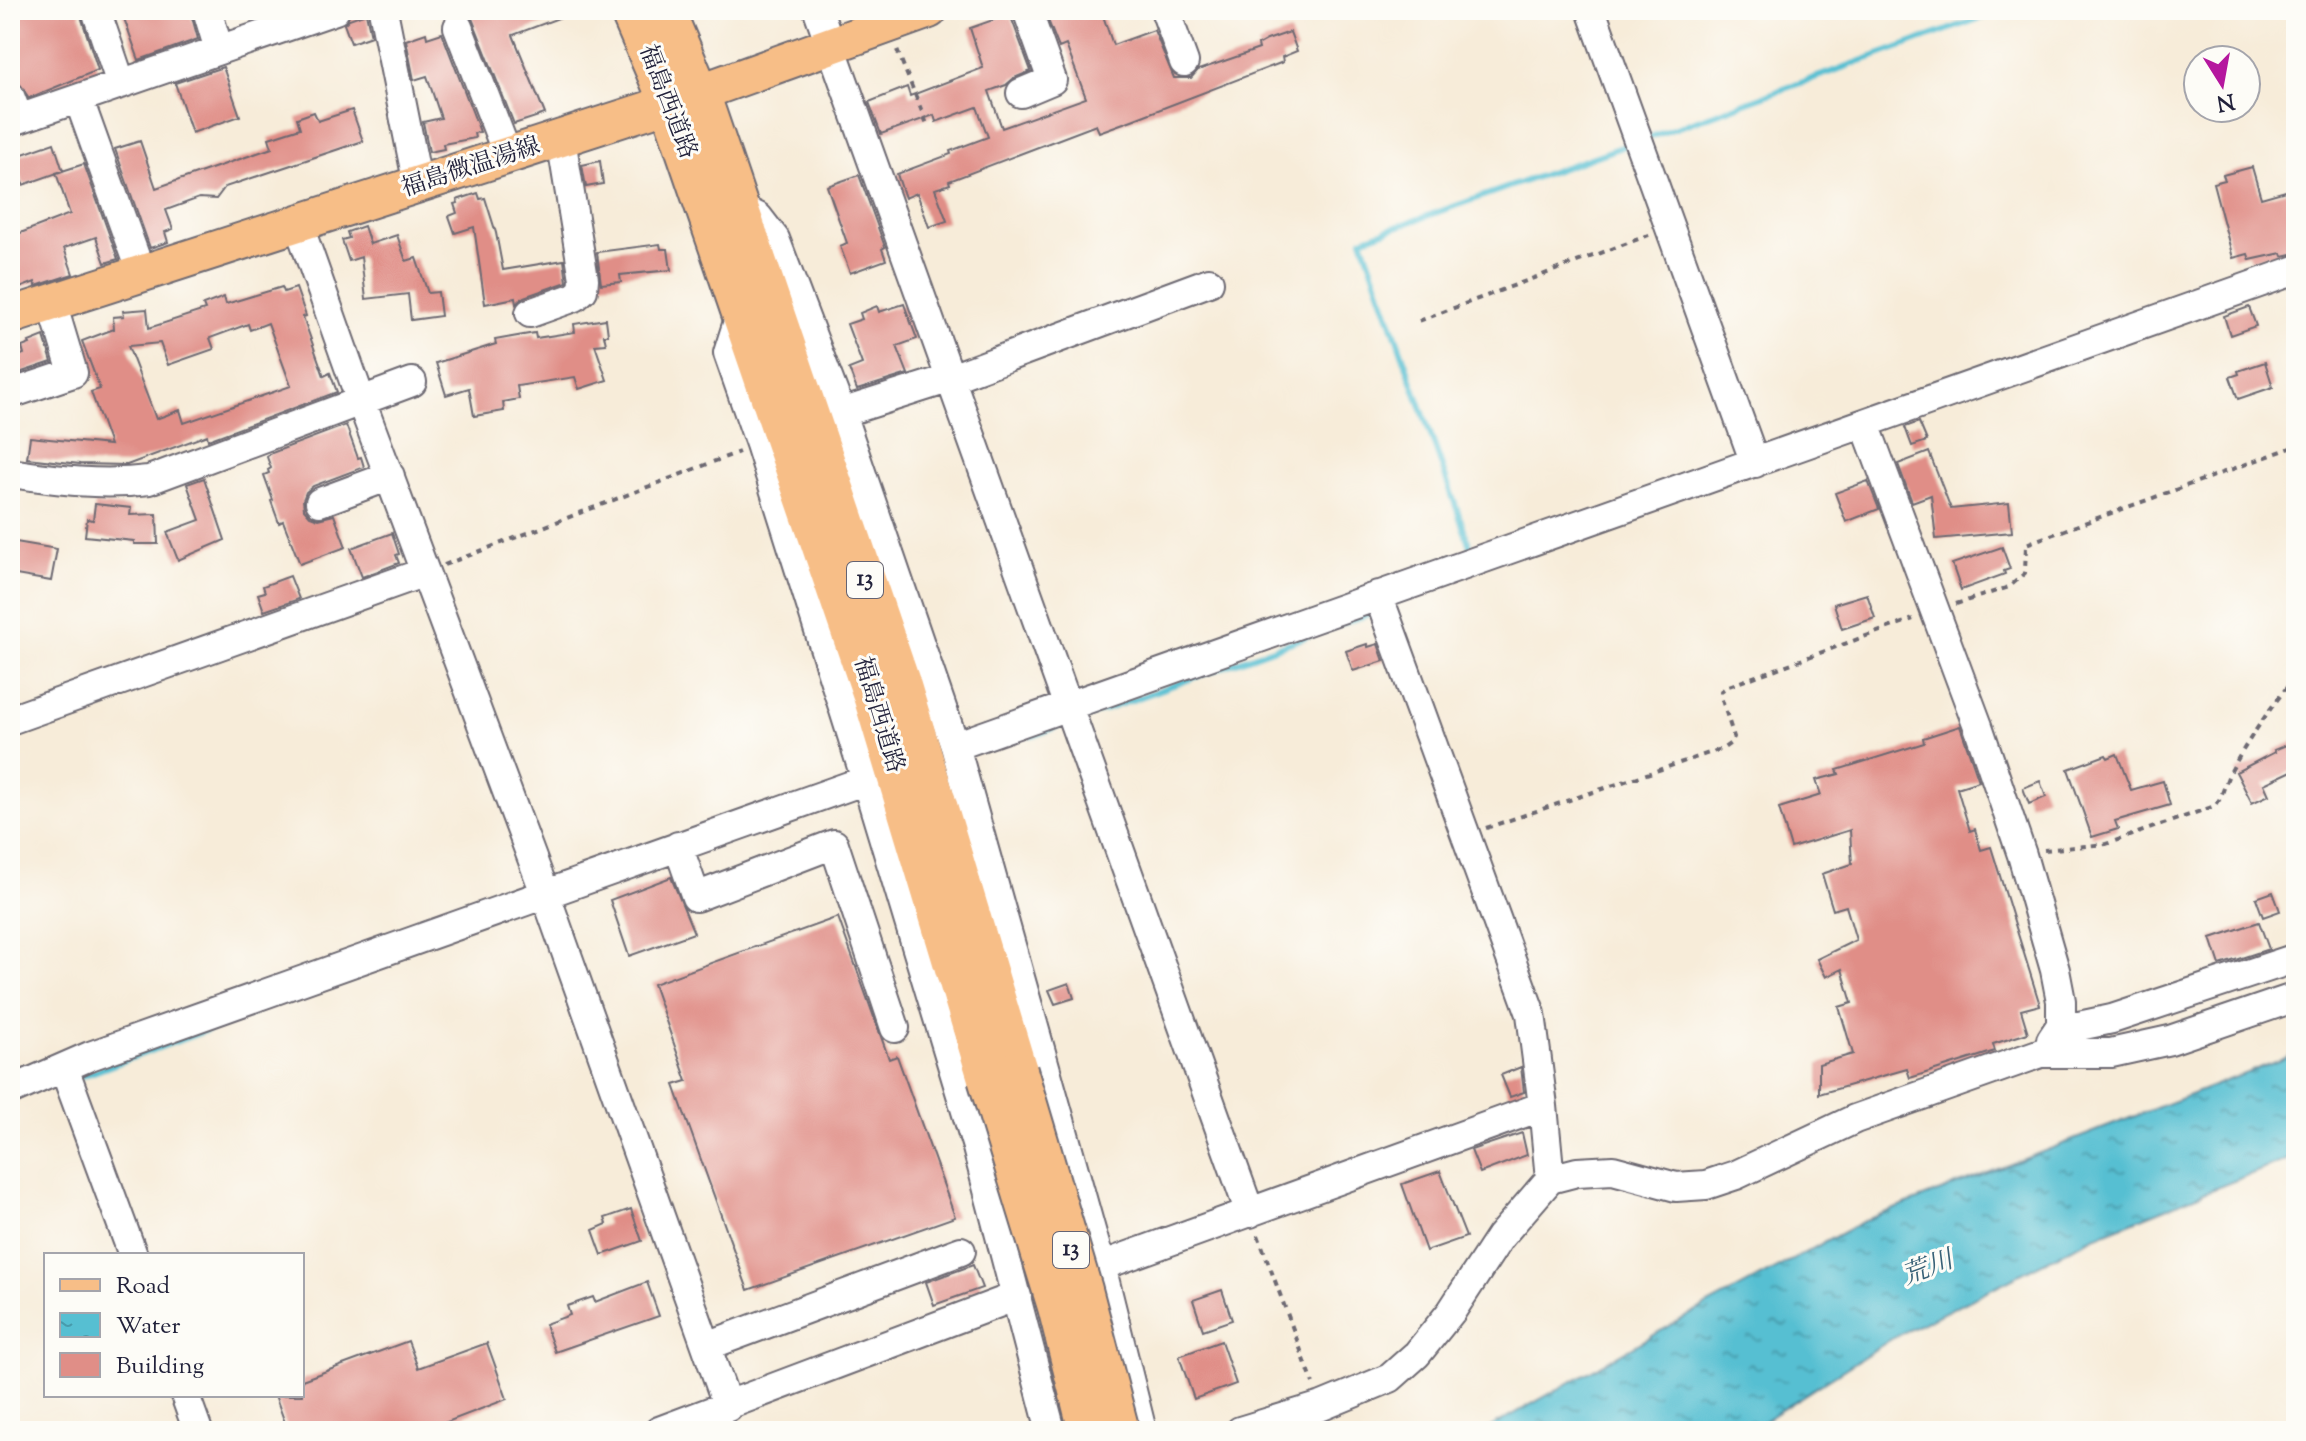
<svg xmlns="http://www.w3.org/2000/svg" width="2306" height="1441" font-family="'Sorts Mill Goudy','Noto Serif JP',serif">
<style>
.water{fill:url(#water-ripples);stroke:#3c7086;stroke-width:2}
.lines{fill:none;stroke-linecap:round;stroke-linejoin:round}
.stream{stroke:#56bfd2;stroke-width:6}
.building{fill:#e08e87;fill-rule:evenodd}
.minor-casing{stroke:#6d6972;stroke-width:32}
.major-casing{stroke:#6d6972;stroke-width:40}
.highway-casing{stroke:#6d6972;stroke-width:44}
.path{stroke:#6d6972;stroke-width:4;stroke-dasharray:6 6;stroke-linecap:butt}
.minor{stroke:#fff;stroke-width:28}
.major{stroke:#f7be87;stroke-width:36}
.highway{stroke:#f7be87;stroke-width:40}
.highway-bridge-casing{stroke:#6d6972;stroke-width:44;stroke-linecap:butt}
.highway-bridge{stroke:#f7be87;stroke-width:40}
.labels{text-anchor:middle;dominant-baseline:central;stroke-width:6;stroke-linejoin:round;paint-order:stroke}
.shield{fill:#fdfcf7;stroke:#646373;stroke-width:2}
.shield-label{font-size:22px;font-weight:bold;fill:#22223b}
.street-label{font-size:24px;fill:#22223b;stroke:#fdfcf7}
.water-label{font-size:26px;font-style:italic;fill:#376177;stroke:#fdfcf7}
</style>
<defs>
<pattern id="water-ripples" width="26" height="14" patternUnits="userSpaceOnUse" patternTransform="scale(2)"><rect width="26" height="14" fill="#56bfd2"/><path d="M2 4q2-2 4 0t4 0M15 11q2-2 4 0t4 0" fill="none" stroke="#479bac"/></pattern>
</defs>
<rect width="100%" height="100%" fill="#fdfcf7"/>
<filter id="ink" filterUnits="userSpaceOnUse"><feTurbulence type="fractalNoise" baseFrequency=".0125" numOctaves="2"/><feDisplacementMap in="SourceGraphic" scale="16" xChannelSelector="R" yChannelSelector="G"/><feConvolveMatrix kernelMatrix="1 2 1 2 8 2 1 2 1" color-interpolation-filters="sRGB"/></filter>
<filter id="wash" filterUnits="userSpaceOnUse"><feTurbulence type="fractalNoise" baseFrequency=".006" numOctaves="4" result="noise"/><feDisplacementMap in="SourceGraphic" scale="32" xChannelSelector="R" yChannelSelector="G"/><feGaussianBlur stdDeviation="1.8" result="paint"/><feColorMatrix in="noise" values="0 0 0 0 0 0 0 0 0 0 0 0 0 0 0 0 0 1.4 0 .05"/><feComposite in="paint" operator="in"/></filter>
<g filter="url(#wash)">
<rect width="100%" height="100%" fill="#f7ecd9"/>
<path class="water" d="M 2296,1054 L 2296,1156 L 2094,1237 L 1893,1338 L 1748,1431 L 1484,1431 L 1682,1319 L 1866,1220 Z"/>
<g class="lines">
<path class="stream" d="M 1645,139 L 2003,10
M 1473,555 L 1362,239 L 1630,144
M 1080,719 L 1377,611
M 1032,736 L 1065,724
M 77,1078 L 253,1013"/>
</g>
<g id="blocks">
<path class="building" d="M 23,10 L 79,10 L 98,70 L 29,98 L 18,82 L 10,57 L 10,14 Z
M 121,10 L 190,10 L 198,39 L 139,60 Z
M 479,10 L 571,10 L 572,13 L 513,35 L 545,114 L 514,124 L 470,13 Z
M 1076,10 L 1101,10 L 1113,45 L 1154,30 L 1174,78 L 1191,78 L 1198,70 L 1259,49 L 1258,45 L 1267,40 L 1290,32 L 1297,51 L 1282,57 L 1283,62 L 1132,120 L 1099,132 L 1096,125 L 949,181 L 950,184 L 935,189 L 947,221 L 929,227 L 917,193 L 905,198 L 897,174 L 951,154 L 950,151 L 988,137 L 977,107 L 936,122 L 934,115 L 881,134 L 869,102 L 907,87 L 910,96 L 983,68 L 970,28 L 1007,15 L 1008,18 L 1011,17 L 1031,71 L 1014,78 L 1006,85 L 989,91 L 1002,128 L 1086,98 L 1066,45 L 1059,48 L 1048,20 Z
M 366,13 L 371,36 L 351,43 L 344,24 L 349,19 Z
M 426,33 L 427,38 L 442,33 L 480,132 L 474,133 L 475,138 L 443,144 L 444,149 L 429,152 L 423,122 L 441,118 L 427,76 L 414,80 L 406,40 Z
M 223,67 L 240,116 L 192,133 L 175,83 Z
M 352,110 L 363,141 L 225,187 L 216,199 L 199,198 L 166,210 L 173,229 L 165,232 L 168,242 L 150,248 L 115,149 L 140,141 L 156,188 L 272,148 L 269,138 L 300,128 L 297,118 L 314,112 L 318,121 Z
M 54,143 L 63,171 L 23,185 L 14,157 Z
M 600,161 L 603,184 L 586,187 L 582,165 Z
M 84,164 L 118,259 L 105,263 L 96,237 L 64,248 L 73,274 L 36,286 L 35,282 L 20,288 L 10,260 L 10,237 L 70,214 L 56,173 Z
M 2252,167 L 2261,198 L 2296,188 L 2296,253 L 2283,256 L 2282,253 L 2250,260 L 2248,254 L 2233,258 L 2213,183 L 2225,180 L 2223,175 Z
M 859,175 L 885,247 L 882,249 L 886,260 L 850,273 L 840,246 L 847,243 L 827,186 Z
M 478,193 L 480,199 L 485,198 L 496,233 L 503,270 L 564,260 L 567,282 L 524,297 L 516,304 L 515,298 L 485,304 L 474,227 L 455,233 L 449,216 L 457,213 L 454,204 L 458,203 L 457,200 Z
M 364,226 L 370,244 L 397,235 L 406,261 L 416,258 L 428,293 L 438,292 L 441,316 L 411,320 L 408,294 L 366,299 L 361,257 L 349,261 L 342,240 L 349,238 L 347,232 Z
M 660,244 L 661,249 L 668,249 L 671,270 L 620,275 L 621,282 L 601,284 L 597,252 Z
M 282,287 L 284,292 L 296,288 L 306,316 L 303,317 L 324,376 L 330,373 L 337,392 L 208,440 L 207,435 L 127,465 L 80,464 L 27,458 L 30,437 L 110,445 L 91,392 L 100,389 L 82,341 L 114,329 L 113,317 L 124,316 L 123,311 L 147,309 L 149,328 L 205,310 L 203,305 L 224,297 L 226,304 ZM 268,323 L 291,386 L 184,423 L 180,410 L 156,419 L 128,346 L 160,343 L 168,365 L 214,349 L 210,338 L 248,324 L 250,330 Z
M 904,304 L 917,339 L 897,346 L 908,374 L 857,390 L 849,369 L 862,364 L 847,324 L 862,319 L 860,313 L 877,306 L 879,312 Z
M 2249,307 L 2256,326 L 2230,335 L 2224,316 Z
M 606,319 L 608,335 L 604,335 L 606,344 L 595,345 L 607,380 L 579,389 L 575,377 L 517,386 L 519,399 L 503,402 L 504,411 L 474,416 L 469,388 L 446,395 L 436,363 L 496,344 L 495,340 L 535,333 L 536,338 L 575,332 L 574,324 Z
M 44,336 L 52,362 L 19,373 L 13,358 L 24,354 L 22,347 L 30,344 L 29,342 Z
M 2265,362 L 2273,387 L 2238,399 L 2230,377 L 2239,374 L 2238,371 Z
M 1919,422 L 1927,441 L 1912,446 L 1905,427 Z
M 346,425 L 358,458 L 361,457 L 364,467 L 313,486 L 306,492 L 303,500 L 304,509 L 310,516 L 318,519 L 334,515 L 346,547 L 300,564 L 283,521 L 279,523 L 271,501 L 273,500 L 264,475 L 269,473 L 268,470 L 271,468 L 267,457 L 269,454 Z
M 1929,452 L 1951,509 L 2009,503 L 2012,532 L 1936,539 L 1931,495 L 1912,502 L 1898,464 Z
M 204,478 L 225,540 L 178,560 L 167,532 L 200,520 L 187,484 Z
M 1868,481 L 1879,509 L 1846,522 L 1835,493 Z
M 95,504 L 131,508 L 130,515 L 157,514 L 158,544 L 134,544 L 134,541 L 85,536 L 87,519 L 93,520 Z
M 392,533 L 399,554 L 396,555 L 399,563 L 362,577 L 351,548 Z
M 10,541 L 57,549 L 51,581 L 10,574 Z
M 2002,547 L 2010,569 L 2004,571 L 2005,574 L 1961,590 L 1952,564 Z
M 290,576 L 299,599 L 264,611 L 258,594 L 265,592 L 263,586 Z
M 1867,594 L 1875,618 L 1842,629 L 1834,604 Z
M 1367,644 L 1368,647 L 1378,644 L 1384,661 L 1353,671 L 1346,651 Z
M 1960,726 L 1979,781 L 1957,788 L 1970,831 L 1975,829 L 1981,850 L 1991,847 L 2040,1005 L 2021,1010 L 2028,1033 L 1993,1044 L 1995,1051 L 1910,1078 L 1907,1069 L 1819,1094 L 1819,1064 L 1853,1054 L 1839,1007 L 1852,1003 L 1842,969 L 1826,977 L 1817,959 L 1856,940 L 1846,906 L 1833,910 L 1822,874 L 1852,864 L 1850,830 L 1791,848 L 1779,808 L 1821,795 L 1816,780 L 1839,774 L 1837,770 L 1924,743 L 1923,738 Z
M 2296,741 L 2296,769 L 2264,784 L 2269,795 L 2252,803 L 2236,772 L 2275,752 L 2274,750 Z
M 2117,754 L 2131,790 L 2163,781 L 2170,805 L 2115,821 L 2118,829 L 2092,837 L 2068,769 L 2106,755 L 2108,758 Z
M 2040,781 L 2046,797 L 2029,804 L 2023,788 Z
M 671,877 L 694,933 L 629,956 L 610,900 Z
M 2273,892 L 2280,911 L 2263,917 L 2256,898 Z
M 838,917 L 889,1059 L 897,1056 L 955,1217 L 748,1290 L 674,1085 L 687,1081 L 653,984 Z
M 2259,922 L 2269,949 L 2220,965 L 2211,938 Z
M 1069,983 L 1074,998 L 1055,1004 L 1049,990 Z
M 1521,1067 L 1524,1092 L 1510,1097 L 1501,1075 Z
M 1522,1133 L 1527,1155 L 1480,1173 L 1471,1150 Z
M 1440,1171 L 1466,1237 L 1426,1251 L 1402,1184 Z
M 631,1209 L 642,1241 L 602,1255 L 593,1230 L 607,1224 L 605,1218 Z
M 973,1265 L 982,1288 L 934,1305 L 926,1282 Z
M 647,1282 L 659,1316 L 555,1352 L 545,1324 L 570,1315 L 567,1306 L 593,1297 L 595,1302 Z
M 1222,1290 L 1232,1320 L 1203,1330 L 1193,1300 Z
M 408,1341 L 418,1368 L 487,1343 L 507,1399 L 439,1425 L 441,1431 L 288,1431 L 275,1395 L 302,1395 L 302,1380 Z
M 1221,1341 L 1236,1384 L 1194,1399 L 1179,1356 Z"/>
</g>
</g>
<g filter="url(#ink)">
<use href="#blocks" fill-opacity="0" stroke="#6d6972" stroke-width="2"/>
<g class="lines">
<g class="minor-casing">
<path id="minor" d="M 96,10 L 121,84
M 207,10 L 219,50
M 383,10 L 418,185
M 818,10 L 1250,1213
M 1165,10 L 1184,62
M 1591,10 L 1755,463
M 458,27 L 508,156
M 1021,93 L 1052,80 L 1027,10
M 10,96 L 19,119
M 79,100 L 141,273
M 10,122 L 335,10
M 738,207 L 758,217 L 775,239 L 836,399 L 955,746 L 1101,1266 L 1142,1431
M 298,223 L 361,401 L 545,893 L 728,1407
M 742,309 L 728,353 L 760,444 L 866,780 L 976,1144 L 1051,1431
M 530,313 L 575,297 L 583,290 L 584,279 L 561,139
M 10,394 L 73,373 L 52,303
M 841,413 L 951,378 L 1209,282
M 1865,424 L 1978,726 L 2022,855 L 2055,970 L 2061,1001 L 2061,1025
M 10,473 C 57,480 101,486 149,480 L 412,382
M 320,502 L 390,476
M 1378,595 L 1531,1014 L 1543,1106
M 10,720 L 425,572
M 955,746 L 2296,270
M 678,846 L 696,897 L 834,844 L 895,1028
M 2051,1040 L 2061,1025 L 2079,1026 L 2112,1019 L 2296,958
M 64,1068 L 133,1255
M 10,1091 L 90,1056 L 866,780
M 1101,1266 L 1543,1106 L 1550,1179
M 707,1346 L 961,1251
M 185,1395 L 198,1431
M 659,1431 L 1017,1296
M 1240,1431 L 1322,1406 L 1390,1378 L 1417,1354 L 1451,1312 L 1500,1237 L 1550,1179 L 1577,1172 L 1613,1170 L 1676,1187 L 1706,1185 L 1736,1175 L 1855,1119 L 2041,1053 L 2111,1053 L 2170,1040 L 2296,997"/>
</g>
<g class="major-casing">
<path id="major" d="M 10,316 L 670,103 L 929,10"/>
</g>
<g class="highway-casing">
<path id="highway" d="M 630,10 L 670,103 L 872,692 L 988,1078
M 664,10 L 699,93 L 900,683 L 1017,1071"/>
</g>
<path class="path" d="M 897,50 L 927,124
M 1419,321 L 1649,235
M 444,565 L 739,452
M 1956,604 L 2009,587 L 2025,573 L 2026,544 L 2296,446
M 1486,828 L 1724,748 L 1731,743 L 1734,737 L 1721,697 L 1721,691 L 1729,686 L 1913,619
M 2044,850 L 2106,844 L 2215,806 C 2224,795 2224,783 2231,771 C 2249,738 2272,705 2296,676
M 1258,1235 L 1313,1383"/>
<use href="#minor" class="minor"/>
<use href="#major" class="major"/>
<use href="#highway" class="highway"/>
<g class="highway-bridge-casing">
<path id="highway-bridge" d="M 1017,1071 L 1082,1290 L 1119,1431
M 988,1078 L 1058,1307 L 1089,1431"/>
</g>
<use href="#highway-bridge" class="highway-bridge"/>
</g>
</g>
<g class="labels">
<g class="shield">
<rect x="847" y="562" width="36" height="36" rx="6"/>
<rect x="1053" y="1232" width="36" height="36" rx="6"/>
</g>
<g class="shield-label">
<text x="865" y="580">13</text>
<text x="1071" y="1250">13</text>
</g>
<g class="street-label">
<text transform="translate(667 102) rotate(69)">福島西道路</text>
<text transform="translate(471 168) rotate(-18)">福島微温湯線</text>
<text transform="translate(878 715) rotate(73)">福島西道路</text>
</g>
<g class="water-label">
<text transform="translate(1928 1269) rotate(-21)">荒川</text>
</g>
</g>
<rect width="2306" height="1441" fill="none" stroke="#fdfcf7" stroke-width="40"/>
<rect x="44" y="1253" width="260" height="144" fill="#fdfcf7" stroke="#a5a5ac" stroke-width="2"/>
<rect x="60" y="1279" width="40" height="12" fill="#f7be87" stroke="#a5a5ac" stroke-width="2"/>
<text x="116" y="1293" font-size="24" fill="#22223b">Road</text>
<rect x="60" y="1313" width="40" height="24" fill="url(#water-ripples)" stroke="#a5a5ac" stroke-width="2"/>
<text x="116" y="1333" font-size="24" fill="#22223b">Water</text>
<rect x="60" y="1353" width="40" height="24" fill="#e08e87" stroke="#a5a5ac" stroke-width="2"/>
<text x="116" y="1373" font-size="24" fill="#22223b">Building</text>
<g transform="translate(2222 84) rotate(169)"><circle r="38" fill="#fdfcf7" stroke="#a5a5ac" stroke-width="2"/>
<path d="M0-6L14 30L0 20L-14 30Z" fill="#b5179e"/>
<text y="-12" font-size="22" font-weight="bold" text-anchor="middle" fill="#22223b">N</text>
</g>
</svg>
